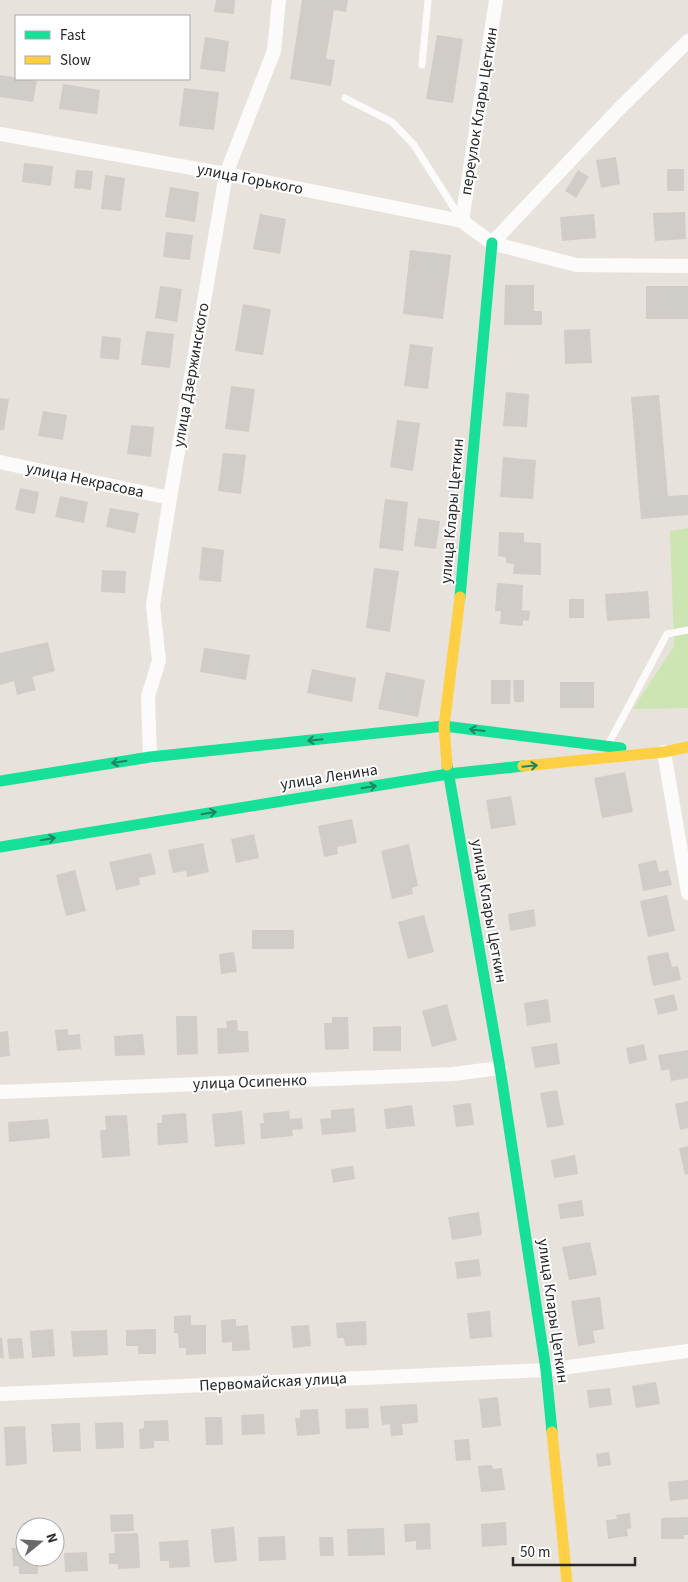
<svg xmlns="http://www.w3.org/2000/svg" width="688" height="1582" font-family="'Source Sans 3',sans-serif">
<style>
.green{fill:#cce5b2}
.building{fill:#d0ccc8}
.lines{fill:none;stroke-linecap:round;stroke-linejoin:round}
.lane{stroke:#fcfbfa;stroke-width:7}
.street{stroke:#fcfbfa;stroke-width:14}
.fast{stroke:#16e098;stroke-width:11}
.slow{stroke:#ffcf43;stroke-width:11}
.oneway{stroke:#1f8460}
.labels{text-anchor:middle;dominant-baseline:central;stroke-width:4;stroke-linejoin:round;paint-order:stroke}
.street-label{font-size:16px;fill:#282828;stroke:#fff}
</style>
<rect width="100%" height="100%" fill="#e8e2dc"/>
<path class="green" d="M 688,528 L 688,708 L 633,709 L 674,646 L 670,531 Z"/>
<path class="building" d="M 216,0 L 235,0 L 234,14 L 214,12 Z
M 302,0 L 348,0 L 346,12 L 334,10 L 326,59 L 335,60 L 331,86 L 290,79 Z
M 437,35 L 463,39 L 453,103 L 426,99 Z
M 205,37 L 229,41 L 225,72 L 200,69 Z
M 0,75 L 37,81 L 33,102 L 0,97 Z
M 63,84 L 100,90 L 97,114 L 59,109 Z
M 184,88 L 219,92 L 214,130 L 179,126 Z
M 616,157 L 620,184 L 601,188 L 596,160 Z
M 24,163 L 53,166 L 51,186 L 22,182 Z
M 667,169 L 684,169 L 684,191 L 667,191 Z
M 76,170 L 93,171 L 91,190 L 74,188 Z
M 578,170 L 589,177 L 576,198 L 565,191 Z
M 105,175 L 125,178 L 121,211 L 101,209 Z
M 170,187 L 199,192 L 195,222 L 165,217 Z
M 685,212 L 686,239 L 655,241 L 653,213 Z
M 260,214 L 286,219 L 280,254 L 253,249 Z
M 594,214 L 596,238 L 562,241 L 560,217 Z
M 166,232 L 193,235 L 190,260 L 163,257 Z
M 410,250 L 451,255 L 443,319 L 403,314 Z
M 505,285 L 534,285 L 534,311 L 542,311 L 542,325 L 504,325 Z
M 160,286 L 182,289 L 177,322 L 155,318 Z
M 646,286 L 688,286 L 688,319 L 646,319 Z
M 243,304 L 271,309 L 263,355 L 235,351 Z
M 590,329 L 592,363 L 565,364 L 564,330 Z
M 146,331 L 174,334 L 170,368 L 141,365 Z
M 102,336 L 121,338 L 119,360 L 100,358 Z
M 410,344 L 433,347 L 428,389 L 404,386 Z
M 231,386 L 255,389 L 249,432 L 225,429 Z
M 506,392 L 529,394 L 527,427 L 503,426 Z
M 659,395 L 668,496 L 688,495 L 688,515 L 641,519 L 631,397 Z
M 0,398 L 9,399 L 4,430 L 0,430 Z
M 43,411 L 67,415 L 63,440 L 38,436 Z
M 397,420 L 420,423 L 413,471 L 390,467 Z
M 131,425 L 154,427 L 151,457 L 127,454 Z
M 223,453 L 246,455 L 241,494 L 218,491 Z
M 503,457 L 536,460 L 533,499 L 500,497 Z
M 20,488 L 39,492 L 35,514 L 15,510 Z
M 60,496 L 88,502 L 84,523 L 55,517 Z
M 385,499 L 408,502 L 403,551 L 379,548 Z
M 110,508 L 139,513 L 135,533 L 106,527 Z
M 418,518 L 440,521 L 436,549 L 414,546 Z
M 499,532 L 524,533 L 524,542 L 541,543 L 541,575 L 513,574 L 514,564 L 506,563 L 506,557 L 498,556 Z
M 202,547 L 224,550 L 221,582 L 199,580 Z
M 374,568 L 399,571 L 390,632 L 366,628 Z
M 102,570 L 126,571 L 125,593 L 101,592 Z
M 497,583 L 523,585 L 522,610 L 530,611 L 529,621 L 523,620 L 523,626 L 500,624 L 501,611 L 495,611 Z
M 648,591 L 650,618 L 607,621 L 605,594 Z
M 569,599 L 584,599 L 584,618 L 569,618 Z
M 48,642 L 55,671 L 32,677 L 36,690 L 17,695 L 14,681 L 0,685 L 0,653 Z
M 204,648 L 250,655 L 246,680 L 200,672 Z
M 312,669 L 356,678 L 352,702 L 307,693 Z
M 386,672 L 425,680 L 418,717 L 378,709 Z
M 491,680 L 511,680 L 510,704 L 491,704 Z
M 513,680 L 524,680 L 524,702 L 514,702 Z
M 560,682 L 594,682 L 594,708 L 560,708 Z
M 625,772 L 633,812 L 602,818 L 594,778 Z
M 511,796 L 516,825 L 491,829 L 486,800 Z
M 352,819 L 357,843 L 337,847 L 338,854 L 324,857 L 318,826 Z
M 254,834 L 259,858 L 236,863 L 231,839 Z
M 203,843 L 209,872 L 187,877 L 186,871 L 173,873 L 168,850 Z
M 409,844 L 418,886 L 412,888 L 413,894 L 392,899 L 381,851 Z
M 151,853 L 156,874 L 139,878 L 140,885 L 116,890 L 109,862 Z
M 656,860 L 659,872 L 668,870 L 672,885 L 643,891 L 638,864 Z
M 75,870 L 86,911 L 66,916 L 56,875 Z
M 667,895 L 675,931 L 648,937 L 640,901 Z
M 534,909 L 536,926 L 510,931 L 508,914 Z
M 424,915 L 434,952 L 408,959 L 398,922 Z
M 252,930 L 294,930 L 294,949 L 252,949 Z
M 234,952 L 237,972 L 221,974 L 219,954 Z
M 668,952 L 672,967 L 678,966 L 681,980 L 653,986 L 647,956 Z
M 674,994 L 678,1010 L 658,1015 L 654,999 Z
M 548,999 L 551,1022 L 527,1026 L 524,1003 Z
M 447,1004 L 457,1040 L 432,1047 L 422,1011 Z
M 176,1016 L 197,1016 L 198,1054 L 177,1055 Z
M 332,1017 L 348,1017 L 349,1049 L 325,1050 L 324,1023 L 332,1023 Z
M 237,1020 L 238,1031 L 248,1031 L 249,1052 L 218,1054 L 217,1028 L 227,1028 L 226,1021 Z
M 401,1026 L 401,1051 L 373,1051 L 373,1027 Z
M 68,1029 L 68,1035 L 80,1034 L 81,1049 L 57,1051 L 55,1030 Z
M 8,1031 L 10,1056 L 0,1057 L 0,1032 Z
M 143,1034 L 145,1055 L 115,1056 L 114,1036 Z
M 557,1043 L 560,1064 L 535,1068 L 531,1047 Z
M 644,1044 L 647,1060 L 629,1064 L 626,1048 Z
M 688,1050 L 688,1078 L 671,1081 L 669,1069 L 661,1071 L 658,1055 Z
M 557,1090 L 564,1125 L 547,1128 L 540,1093 Z
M 688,1101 L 688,1128 L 680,1130 L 675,1104 Z
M 471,1103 L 474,1125 L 456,1127 L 453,1105 Z
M 412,1105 L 415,1126 L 386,1129 L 384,1109 Z
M 354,1108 L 356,1132 L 322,1135 L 320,1119 L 331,1118 L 331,1110 Z
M 242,1111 L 245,1144 L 215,1147 L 212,1114 Z
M 289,1111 L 290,1119 L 302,1118 L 303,1129 L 292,1130 L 293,1136 L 261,1139 L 260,1123 L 264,1123 L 263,1113 Z
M 186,1113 L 188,1143 L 158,1145 L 157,1123 L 162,1123 L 162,1115 Z
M 127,1115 L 130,1156 L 102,1158 L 100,1130 L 106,1130 L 105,1116 Z
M 48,1119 L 50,1138 L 9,1142 L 8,1122 Z
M 688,1146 L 688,1174 L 685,1175 L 679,1148 Z
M 575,1155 L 578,1174 L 554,1178 L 551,1160 Z
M 353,1166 L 355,1179 L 333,1183 L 331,1169 Z
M 582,1200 L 584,1216 L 560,1219 L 558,1204 Z
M 479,1212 L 482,1235 L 452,1240 L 448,1217 Z
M 590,1242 L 597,1275 L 569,1280 L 562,1247 Z
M 479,1259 L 481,1276 L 457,1279 L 455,1262 Z
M 600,1297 L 604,1329 L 593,1331 L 595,1343 L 578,1346 L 571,1301 Z
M 490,1311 L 492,1337 L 470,1339 L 467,1313 Z
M 191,1315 L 191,1325 L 206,1325 L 206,1354 L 186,1355 L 186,1348 L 179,1348 L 178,1333 L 174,1333 L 174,1316 Z
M 236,1319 L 236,1326 L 248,1325 L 250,1350 L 232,1351 L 232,1342 L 222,1343 L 221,1320 Z
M 366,1321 L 367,1345 L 345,1346 L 344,1338 L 337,1338 L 336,1323 Z
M 309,1325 L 311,1346 L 293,1348 L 291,1326 Z
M 53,1329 L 55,1356 L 32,1358 L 30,1331 Z
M 156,1329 L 156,1354 L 138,1354 L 138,1346 L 126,1346 L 126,1330 Z
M 107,1330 L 108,1355 L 73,1357 L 71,1331 Z
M 0,1338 L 2,1338 L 4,1358 L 0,1358 Z
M 22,1338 L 24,1358 L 9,1359 L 7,1339 Z
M 656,1382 L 660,1404 L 636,1408 L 632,1386 Z
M 610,1388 L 612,1405 L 589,1408 L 587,1390 Z
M 498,1397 L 501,1426 L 482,1428 L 479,1399 Z
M 417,1404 L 418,1423 L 402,1424 L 403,1435 L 391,1436 L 390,1424 L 382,1425 L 380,1406 Z
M 368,1408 L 369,1428 L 346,1429 L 345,1409 Z
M 318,1409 L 320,1434 L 297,1436 L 295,1418 L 300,1418 L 300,1410 Z
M 264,1414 L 265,1434 L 242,1435 L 241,1415 Z
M 205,1417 L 222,1417 L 223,1445 L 206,1445 Z
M 168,1420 L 169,1441 L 154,1441 L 154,1448 L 140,1449 L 139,1429 L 144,1428 L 144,1421 Z
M 123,1422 L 124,1448 L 96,1449 L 95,1423 Z
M 80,1423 L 81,1451 L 53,1452 L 51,1424 Z
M 25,1426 L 27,1464 L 6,1466 L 4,1427 Z
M 469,1439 L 471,1460 L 456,1461 L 454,1440 Z
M 609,1452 L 611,1465 L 598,1467 L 596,1454 Z
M 492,1465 L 493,1469 L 502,1468 L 505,1490 L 481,1492 L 478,1466 Z
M 688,1480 L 688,1499 L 670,1501 L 668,1482 Z
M 630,1513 L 631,1528 L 627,1529 L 628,1536 L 608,1539 L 606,1520 L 617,1519 L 616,1515 Z
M 133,1514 L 134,1531 L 111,1532 L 110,1515 Z
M 688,1517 L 688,1535 L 684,1535 L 684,1539 L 661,1539 L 661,1518 Z
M 506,1522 L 507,1545 L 482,1547 L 481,1524 Z
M 430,1523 L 431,1549 L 416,1550 L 416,1541 L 405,1542 L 404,1524 Z
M 234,1527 L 237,1561 L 214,1563 L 211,1529 Z
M 384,1528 L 385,1555 L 348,1556 L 347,1529 Z
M 138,1533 L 140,1568 L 118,1569 L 118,1564 L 109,1564 L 109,1553 L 115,1553 L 114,1534 Z
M 285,1536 L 286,1560 L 259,1561 L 258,1537 Z
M 319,1537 L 333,1537 L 334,1556 L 320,1556 Z
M 188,1540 L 190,1567 L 169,1568 L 169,1561 L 160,1561 L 159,1542 Z
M 12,1548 L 24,1548 L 25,1557 L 38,1557 L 38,1574 L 19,1574 L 19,1566 L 13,1566 Z
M 87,1552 L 88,1571 L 65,1572 L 64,1553 Z"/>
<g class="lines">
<path class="lane" d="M 422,65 L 428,0
M 345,98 L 392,122 L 414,145 L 461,219
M 608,745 L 667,634 L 688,630"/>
<path class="street" d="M 0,134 L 226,174 L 462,221 L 492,243 L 576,265 L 688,266
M 462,221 L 496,0
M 492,243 L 619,109 L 688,41
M 0,462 L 170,498
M 664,752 L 688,893
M 150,757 L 148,696 L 159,661 L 153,605 L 170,498 L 226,174 L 274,51 L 279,0
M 0,1092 L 453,1074 L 500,1068
M 0,1394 L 546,1370 L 688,1351"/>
<path class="fast" d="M 460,597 L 492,243
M 447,765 L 500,1068 L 546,1370 L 552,1432
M 0,781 L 150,757 L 444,726 L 621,748
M 0,847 L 448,774 L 523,766"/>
<path class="slow" d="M 447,765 L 444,726 L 460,597
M 523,766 L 664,752 L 688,747
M 552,1432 L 567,1582"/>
</g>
<defs><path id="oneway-shaft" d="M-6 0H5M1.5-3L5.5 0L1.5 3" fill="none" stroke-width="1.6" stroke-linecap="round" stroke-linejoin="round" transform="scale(1.25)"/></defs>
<g class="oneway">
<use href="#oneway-shaft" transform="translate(477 730) rotate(-173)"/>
<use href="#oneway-shaft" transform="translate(315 740) rotate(174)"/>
<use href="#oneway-shaft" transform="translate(119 762) rotate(171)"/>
<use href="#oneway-shaft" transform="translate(530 766) rotate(-6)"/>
<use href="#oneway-shaft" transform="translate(369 787) rotate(-9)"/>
<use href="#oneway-shaft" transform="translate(209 813) rotate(-9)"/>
<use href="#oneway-shaft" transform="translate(48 839) rotate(-9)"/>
</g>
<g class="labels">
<g class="street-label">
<text transform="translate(479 111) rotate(-81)">переулок Клары Цеткин</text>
<text transform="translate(250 179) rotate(11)">улица Горького</text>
<text transform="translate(191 375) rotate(-80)">улица Дзержинского</text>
<text transform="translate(85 480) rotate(12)">улица Некрасова</text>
<text transform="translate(452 511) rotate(-85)">улица Клары Цеткин</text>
<text transform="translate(329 777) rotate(-9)">улица Ленина</text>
<text transform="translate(489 911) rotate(80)">улица Клары Цеткин</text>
<text transform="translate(250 1082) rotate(-2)">улица Осипенко</text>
<text transform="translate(553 1311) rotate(82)">улица Клары Цеткин</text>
<text transform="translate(273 1382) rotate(-3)">Первомайская улица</text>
</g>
</g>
<rect x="15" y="15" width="175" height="65" fill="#ffffff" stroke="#a9a9a9"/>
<rect x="25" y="31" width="25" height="8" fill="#16e098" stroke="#a9a9a9"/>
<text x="60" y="40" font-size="15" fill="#282828">Fast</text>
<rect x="25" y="56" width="25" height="8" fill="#ffcf43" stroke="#a9a9a9"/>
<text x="60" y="65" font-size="15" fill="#282828">Slow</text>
<g transform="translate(40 1542) rotate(72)"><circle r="24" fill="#ffffff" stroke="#a9a9a9"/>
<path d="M0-4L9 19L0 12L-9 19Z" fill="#6b6967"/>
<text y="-8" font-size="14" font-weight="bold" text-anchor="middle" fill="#282828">N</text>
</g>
<path d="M513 1557v8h122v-8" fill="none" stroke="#282828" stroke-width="2.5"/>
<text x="520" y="1557" font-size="15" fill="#282828" stroke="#ffffff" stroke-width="4" paint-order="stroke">50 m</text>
</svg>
